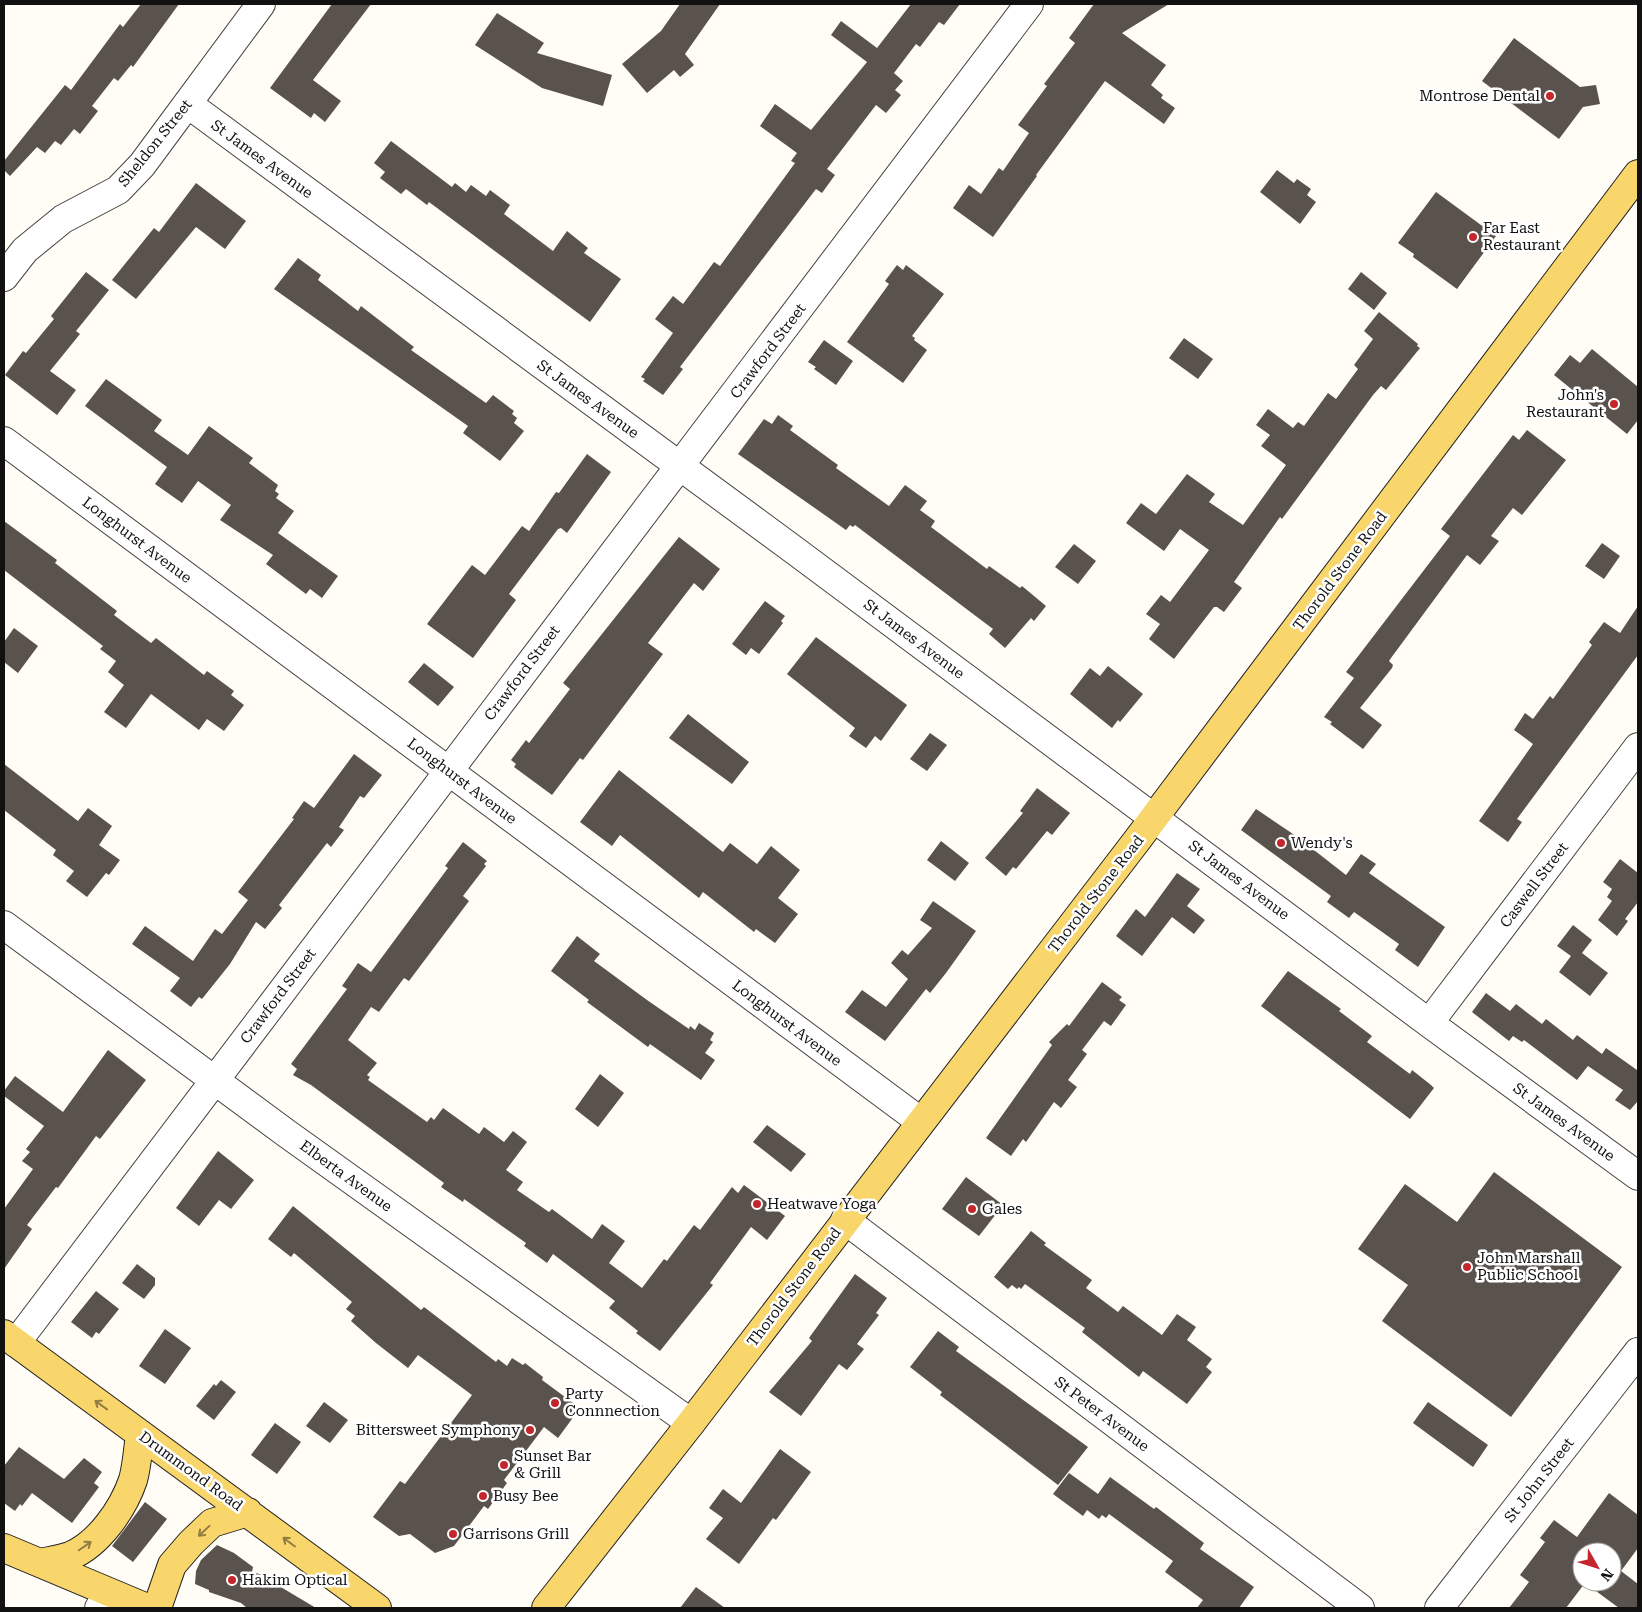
<svg xmlns="http://www.w3.org/2000/svg" width="1642" height="1612" font-family="'Roboto Serif',serif">
<style>
.building{fill:#5a524d;fill-rule:evenodd}
.lines{fill:none;stroke-linecap:round;stroke-linejoin:round}
.minor-casing{stroke:#444;stroke-width:30}
.major-casing{stroke:#222;stroke-width:30}
.minor{stroke:#fff;stroke-width:28}
.major{stroke:#f9d66b;stroke-width:28}
.oneway{stroke:#917d42}
.poi-dot{fill:#c4262e;stroke:#fff;stroke-width:2}
.labels{text-anchor:middle;dominant-baseline:central;stroke-width:5;stroke-linejoin:round;paint-order:stroke}
.poi-label{font-size:15px;fill:#111;stroke:#fff;text-anchor:start}
.street-label{font-size:15px;fill:#111;stroke:#fff}
</style>
<rect width="100%" height="100%" fill="#fffdf5"/>
<path class="building" d="M 141,4 L 179,4 L 133,67 L 131,65 L 118,81 L 114,78 L 92,106 L 98,111 L 80,134 L 74,129 L 61,145 L 55,141 L 45,153 L 37,147 L 10,176 L 4,170 L 4,161 L 65,85 L 71,90 L 120,24 L 123,27 Z
M 332,4 L 371,4 L 313,80 L 341,101 L 325,122 L 314,113 L 311,118 L 270,88 Z
M 680,4 L 720,4 L 685,54 L 694,65 L 680,77 L 674,70 L 647,93 L 622,64 L 661,31 Z
M 911,4 L 960,4 L 944,25 L 939,22 L 920,47 L 916,44 L 894,73 L 903,81 L 895,90 L 901,95 L 886,113 L 876,105 L 827,169 L 835,175 L 822,193 L 816,189 L 680,367 L 683,369 L 663,395 L 643,381 L 645,379 L 641,377 L 673,333 L 655,319 L 673,296 L 683,304 L 714,262 L 720,266 L 795,163 L 791,161 L 797,153 L 760,126 L 775,104 L 811,130 L 867,62 L 831,35 L 841,21 L 877,48 Z
M 1094,4 L 1169,4 L 1122,33 L 1166,65 L 1151,85 L 1163,95 L 1161,98 L 1175,108 L 1164,124 L 1105,81 L 1036,175 L 1037,176 L 993,237 L 953,208 L 969,185 L 981,194 L 999,168 L 1003,171 L 1029,133 L 1018,125 L 1047,86 L 1044,84 L 1075,43 L 1069,38 Z
M 497,13 L 544,43 L 537,53 L 612,75 L 603,106 L 542,88 L 475,45 Z
M 1514,38 L 1580,87 L 1596,85 L 1600,104 L 1583,107 L 1559,139 L 1482,81 Z
M 391,141 L 452,187 L 455,183 L 466,192 L 471,185 L 486,196 L 490,190 L 510,205 L 504,214 L 553,251 L 567,231 L 588,248 L 584,253 L 621,279 L 590,322 L 429,202 L 427,205 L 406,189 L 401,194 L 380,178 L 385,172 L 374,163 Z
M 1277,170 L 1294,183 L 1297,179 L 1311,189 L 1307,195 L 1316,202 L 1300,224 L 1260,192 Z
M 196,183 L 246,221 L 225,249 L 196,227 L 136,299 L 112,280 L 154,228 L 159,232 Z
M 1436,192 L 1496,236 L 1457,289 L 1413,257 L 1414,254 L 1398,243 Z
M 298,258 L 321,275 L 318,280 L 358,311 L 361,306 L 414,347 L 411,350 L 486,403 L 493,395 L 514,411 L 512,414 L 517,418 L 514,423 L 524,431 L 500,461 L 463,433 L 468,426 L 274,289 Z
M 897,265 L 903,270 L 906,265 L 944,294 L 912,336 L 915,338 L 914,340 L 927,350 L 903,383 L 847,342 L 889,284 L 885,281 Z
M 86,272 L 109,290 L 76,331 L 80,334 L 50,371 L 76,390 L 57,415 L 5,375 L 23,351 L 26,353 L 54,319 L 51,316 Z
M 1361,272 L 1387,293 L 1374,310 L 1348,289 Z
M 1379,312 L 1418,344 L 1417,346 L 1420,348 L 1386,390 L 1381,386 L 1373,395 L 1282,519 L 1280,517 L 1234,582 L 1242,588 L 1224,612 L 1217,607 L 1214,607 L 1174,659 L 1149,639 L 1160,624 L 1146,614 L 1161,595 L 1170,602 L 1209,550 L 1180,529 L 1164,551 L 1126,523 L 1141,503 L 1156,514 L 1187,474 L 1215,494 L 1209,502 L 1243,525 L 1286,465 L 1261,446 L 1270,435 L 1256,425 L 1268,409 L 1293,428 L 1298,422 L 1304,426 L 1328,393 L 1336,399 L 1358,369 L 1354,365 L 1373,339 L 1364,331 Z
M 1184,338 L 1213,359 L 1198,379 L 1169,358 Z
M 824,340 L 853,361 L 836,385 L 814,369 L 816,367 L 808,362 Z
M 1592,349 L 1638,387 L 1638,420 L 1627,434 L 1554,375 L 1570,355 L 1580,363 Z
M 106,379 L 162,420 L 154,431 L 188,455 L 209,426 L 253,458 L 249,463 L 278,485 L 275,491 L 279,494 L 276,498 L 294,511 L 278,533 L 338,576 L 322,598 L 310,589 L 306,594 L 266,564 L 273,555 L 220,520 L 231,505 L 198,481 L 182,503 L 155,484 L 167,467 L 85,406 Z
M 778,415 L 793,426 L 790,430 L 838,465 L 836,468 L 889,506 L 905,485 L 927,501 L 920,510 L 935,521 L 931,527 L 987,569 L 989,566 L 1020,588 L 1022,586 L 1046,606 L 1034,621 L 1031,618 L 1005,648 L 989,634 L 993,629 L 855,525 L 853,527 L 850,525 L 846,530 L 738,454 L 764,419 L 772,424 Z
M 1527,430 L 1566,460 L 1522,515 L 1513,508 L 1491,536 L 1499,541 L 1480,565 L 1467,555 L 1391,658 L 1389,661 L 1393,665 L 1392,668 L 1360,708 L 1382,725 L 1363,749 L 1330,724 L 1332,722 L 1324,717 L 1354,678 L 1346,672 L 1450,536 L 1441,529 L 1513,435 L 1519,440 Z
M 587,454 L 611,472 L 567,533 L 561,528 L 558,529 L 509,594 L 516,600 L 473,658 L 427,624 L 472,565 L 485,575 L 522,526 L 529,531 L 556,492 L 559,493 Z
M 4,521 L 57,560 L 55,563 L 117,611 L 114,615 L 151,643 L 156,638 L 204,675 L 207,671 L 234,691 L 231,695 L 244,705 L 224,731 L 207,719 L 199,730 L 151,694 L 126,728 L 104,712 L 124,685 L 108,672 L 116,661 L 100,649 L 103,646 L 4,570 Z
M 679,537 L 720,569 L 703,591 L 694,583 L 648,643 L 663,654 L 583,760 L 580,758 L 552,795 L 514,767 L 516,764 L 511,760 L 526,740 L 529,743 L 570,689 L 563,683 Z
M 1602,543 L 1620,556 L 1604,579 L 1585,566 Z
M 1074,544 L 1096,561 L 1078,584 L 1055,567 Z
M 765,601 L 785,616 L 781,621 L 783,623 L 759,654 L 751,648 L 746,655 L 732,644 Z
M 1638,606 L 1638,655 L 1517,819 L 1522,822 L 1508,842 L 1479,821 L 1533,744 L 1514,730 L 1525,713 L 1533,719 L 1550,696 L 1553,699 L 1592,645 L 1589,642 L 1604,622 L 1620,633 Z
M 14,628 L 38,646 L 18,673 L 4,662 L 4,642 Z
M 816,637 L 907,705 L 881,741 L 875,736 L 866,748 L 849,736 L 855,728 L 787,674 Z
M 424,663 L 454,687 L 438,706 L 408,682 Z
M 1108,666 L 1143,694 L 1120,722 L 1118,720 L 1112,728 L 1070,694 L 1090,668 L 1100,676 Z
M 688,714 L 749,762 L 732,784 L 669,738 Z
M 930,733 L 947,745 L 927,771 L 910,759 Z
M 354,754 L 382,775 L 364,798 L 360,796 L 339,827 L 344,830 L 331,847 L 327,843 L 279,905 L 282,908 L 265,929 L 256,922 L 230,964 L 202,999 L 199,997 L 191,1007 L 170,991 L 180,978 L 132,944 L 145,926 L 193,961 L 215,929 L 222,934 L 248,900 L 238,892 L 294,819 L 292,818 L 304,801 L 314,808 Z
M 4,764 L 78,821 L 88,808 L 112,826 L 99,845 L 120,860 L 109,875 L 106,873 L 87,897 L 66,881 L 74,871 L 53,855 L 56,850 L 4,810 Z
M 619,770 L 723,852 L 730,843 L 757,864 L 771,846 L 800,870 L 778,898 L 798,914 L 775,943 L 756,929 L 754,932 L 703,892 L 699,898 L 620,835 L 612,846 L 580,822 Z
M 1037,788 L 1070,813 L 1052,835 L 1047,831 L 1016,869 L 1013,867 L 1006,876 L 985,858 L 1023,813 L 1020,811 Z
M 1256,809 L 1296,836 L 1346,875 L 1361,854 L 1376,864 L 1369,873 L 1445,927 L 1418,967 L 1395,950 L 1399,944 L 1354,912 L 1349,918 L 1327,902 L 1331,896 L 1241,830 Z
M 941,841 L 969,863 L 955,881 L 927,860 Z
M 463,842 L 487,861 L 484,864 L 486,866 L 463,896 L 469,901 L 409,981 L 404,978 L 379,1012 L 371,1007 L 348,1040 L 377,1063 L 367,1075 L 370,1077 L 368,1080 L 427,1122 L 431,1117 L 434,1120 L 443,1108 L 479,1134 L 484,1127 L 504,1142 L 513,1131 L 527,1142 L 506,1170 L 523,1182 L 517,1190 L 549,1212 L 552,1209 L 592,1239 L 602,1224 L 625,1241 L 609,1263 L 642,1288 L 664,1259 L 667,1261 L 694,1225 L 700,1230 L 732,1187 L 738,1193 L 744,1185 L 785,1216 L 767,1240 L 751,1227 L 710,1283 L 713,1285 L 660,1351 L 636,1333 L 638,1331 L 609,1308 L 615,1301 L 553,1254 L 547,1263 L 524,1246 L 526,1243 L 464,1199 L 463,1202 L 441,1187 L 444,1183 L 311,1085 L 293,1075 L 297,1069 L 291,1064 L 347,989 L 342,986 L 358,963 L 371,972 L 448,868 L 445,866 Z
M 1620,859 L 1638,873 L 1638,902 L 1625,919 L 1628,921 L 1617,936 L 1598,920 L 1612,901 L 1607,897 L 1612,889 L 1603,882 Z
M 1177,873 L 1200,889 L 1187,906 L 1205,920 L 1194,934 L 1172,917 L 1142,956 L 1116,936 L 1136,909 L 1145,917 Z
M 933,901 L 976,931 L 946,973 L 930,993 L 926,989 L 885,1041 L 845,1012 L 862,990 L 886,1007 L 908,979 L 891,963 L 902,950 L 908,955 L 932,928 L 920,920 Z
M 1573,925 L 1592,940 L 1582,953 L 1608,973 L 1590,996 L 1559,972 L 1571,956 L 1557,946 Z
M 577,936 L 600,954 L 594,961 L 647,1000 L 689,1029 L 690,1026 L 695,1030 L 699,1023 L 714,1033 L 710,1040 L 713,1042 L 705,1053 L 715,1060 L 701,1080 L 650,1044 L 648,1047 L 587,1002 L 589,1000 L 551,971 Z
M 1288,971 L 1341,1009 L 1339,1011 L 1372,1036 L 1367,1042 L 1410,1074 L 1412,1070 L 1431,1085 L 1434,1088 L 1410,1119 L 1261,1006 Z
M 1102,982 L 1122,997 L 1119,1000 L 1126,1005 L 1111,1026 L 1104,1021 L 1082,1050 L 1087,1054 L 1068,1080 L 1077,1087 L 1061,1108 L 1054,1102 L 1026,1142 L 1023,1139 L 1011,1156 L 986,1138 L 1052,1045 L 1049,1042 L 1067,1024 L 1069,1026 Z
M 1486,993 L 1510,1011 L 1516,1004 L 1542,1024 L 1546,1019 L 1573,1040 L 1577,1035 L 1602,1054 L 1606,1048 L 1637,1070 L 1638,1068 L 1638,1101 L 1630,1110 L 1615,1100 L 1623,1090 L 1588,1066 L 1577,1080 L 1524,1040 L 1522,1042 L 1513,1036 L 1509,1041 L 1472,1012 Z
M 108,1050 L 146,1080 L 100,1139 L 96,1136 L 58,1188 L 56,1187 L 27,1225 L 32,1229 L 4,1269 L 4,1209 L 33,1169 L 22,1161 L 30,1152 L 26,1149 L 44,1126 L 4,1096 L 4,1091 L 15,1076 L 63,1112 Z
M 600,1074 L 624,1093 L 598,1127 L 575,1109 Z
M 767,1125 L 806,1154 L 791,1172 L 753,1142 Z
M 218,1151 L 254,1180 L 231,1209 L 219,1200 L 199,1226 L 176,1208 Z
M 1494,1172 L 1622,1267 L 1511,1417 L 1382,1321 L 1408,1285 L 1358,1249 L 1405,1184 L 1457,1222 Z
M 966,1177 L 1003,1205 L 979,1236 L 942,1209 Z
M 293,1206 L 421,1310 L 424,1307 L 496,1362 L 498,1359 L 507,1366 L 512,1358 L 523,1365 L 525,1363 L 543,1377 L 542,1380 L 580,1408 L 558,1438 L 544,1427 L 504,1480 L 507,1483 L 488,1509 L 484,1506 L 454,1546 L 435,1553 L 410,1534 L 399,1536 L 373,1517 L 400,1481 L 405,1484 L 472,1395 L 418,1355 L 408,1368 L 376,1343 L 351,1321 L 355,1316 L 346,1309 L 352,1302 L 294,1253 L 291,1257 L 268,1239 Z
M 1031,1231 L 1046,1243 L 1044,1245 L 1092,1280 L 1086,1288 L 1118,1312 L 1123,1306 L 1162,1335 L 1177,1314 L 1196,1327 L 1187,1340 L 1212,1359 L 1206,1367 L 1212,1372 L 1187,1404 L 1143,1371 L 1139,1377 L 1082,1332 L 1085,1328 L 1025,1284 L 1021,1289 L 1019,1287 L 1017,1289 L 1012,1285 L 1008,1289 L 994,1277 Z
M 137,1264 L 155,1278 L 155,1285 L 144,1299 L 122,1283 Z
M 855,1274 L 887,1298 L 876,1313 L 879,1315 L 857,1344 L 864,1349 L 847,1370 L 839,1364 L 801,1416 L 769,1392 L 812,1341 L 809,1338 Z
M 96,1291 L 119,1309 L 99,1334 L 96,1332 L 92,1338 L 71,1322 Z
M 165,1329 L 191,1348 L 165,1384 L 139,1366 Z
M 938,1331 L 959,1347 L 956,1351 L 1088,1447 L 1058,1485 L 940,1395 L 942,1392 L 910,1367 Z
M 221,1380 L 236,1392 L 214,1420 L 196,1406 L 214,1384 L 216,1386 Z
M 324,1402 L 348,1420 L 330,1443 L 306,1426 Z
M 1428,1402 L 1488,1445 L 1473,1467 L 1413,1423 Z
M 275,1423 L 301,1442 L 277,1474 L 251,1455 Z
M 19,1447 L 64,1479 L 84,1458 L 102,1472 L 94,1483 L 99,1487 L 72,1523 L 32,1493 L 22,1506 L 20,1504 L 15,1511 L 4,1503 L 4,1466 Z
M 780,1449 L 811,1472 L 776,1520 L 773,1518 L 739,1564 L 706,1539 L 723,1518 L 709,1508 L 723,1489 L 741,1503 Z
M 1069,1473 L 1098,1494 L 1110,1477 L 1154,1509 L 1156,1507 L 1204,1543 L 1200,1549 L 1254,1587 L 1239,1608 L 1197,1608 L 1203,1600 L 1165,1572 L 1173,1561 L 1109,1514 L 1106,1518 L 1102,1515 L 1099,1519 L 1087,1510 L 1083,1516 L 1053,1494 Z
M 1609,1493 L 1638,1515 L 1638,1548 L 1621,1571 L 1638,1584 L 1638,1608 L 1619,1608 L 1585,1583 L 1566,1608 L 1509,1608 L 1529,1582 L 1520,1575 L 1545,1542 L 1540,1538 L 1554,1520 L 1577,1537 ZM 1582,1552 L 1612,1552 L 1612,1582 L 1582,1582 Z
M 145,1502 L 167,1519 L 133,1562 L 112,1546 Z
M 217,1545 L 234,1553 L 253,1567 L 252,1572 L 266,1576 L 269,1580 L 316,1608 L 247,1608 L 241,1603 L 209,1592 L 209,1590 L 195,1584 L 196,1571 L 201,1560 Z
M 696,1587 L 725,1608 L 680,1608 Z"/>
<g class="lines">
<g class="minor-casing">
<path id="minor" d="M 188,104 L 794,550 L 1429,1023 L 1638,1176
M 4,277 L 25,250 L 63,219 L 118,190 L 142,165 L 261,4
M 4,441 L 920,1121
M 4,925 L 286,1133 L 691,1423
M 1429,1023 L 1638,747
M 845,1220 L 1360,1608
M 16,1343 L 1029,4
M 99,1608 L 110,1594
M 1439,1608 L 1638,1352"/>
</g>
<g class="major-casing">
<path id="major" d="M 4,1334 L 377,1608
M 4,1548 L 147,1608
M 40,1563 C 49,1561 61,1559 70,1556 C 99,1544 123,1509 133,1480 C 137,1466 138,1449 140,1434
M 157,1608 L 172,1565 L 191,1543 L 212,1523 L 248,1512
M 546,1608 L 691,1423 L 1138,839 L 1638,174"/>
</g>
<use href="#minor" class="minor"/>
<use href="#major" class="major"/>
</g>
<defs><path id="oneway-shaft" d="M-6 0H5M1.5-3L5.5 0L1.5 3" fill="none" stroke-width="1.6" stroke-linecap="round" stroke-linejoin="round" transform="scale(1.25)"/></defs>
<g class="oneway">
<use href="#oneway-shaft" transform="translate(101 1405) rotate(-144)"/>
<use href="#oneway-shaft" transform="translate(204 1531) rotate(137)"/>
<use href="#oneway-shaft" transform="translate(289 1542) rotate(-143)"/>
<use href="#oneway-shaft" transform="translate(85 1546) rotate(-35)"/>
</g>
<g class="poi-dot">
<circle cx="1550" cy="96" r="5"/>
<circle cx="1473" cy="237" r="5"/>
<circle cx="1614" cy="404" r="5"/>
<circle cx="1281" cy="843" r="5"/>
<circle cx="757" cy="1204" r="5"/>
<circle cx="972" cy="1209" r="5"/>
<circle cx="1467" cy="1267" r="5"/>
<circle cx="555" cy="1403" r="5"/>
<circle cx="530" cy="1430" r="5"/>
<circle cx="504" cy="1465" r="5"/>
<circle cx="483" cy="1496" r="5"/>
<circle cx="453" cy="1534" r="5"/>
<circle cx="232" cy="1580" r="5"/>
</g>
<g class="labels">
<g class="poi-label">
<text x="1540" y="96" text-anchor="end">Montrose Dental</text>
<text x="1483" y="228">Far East<tspan x="1483" dy="17">Restaurant</tspan></text>
<text x="1604" y="395" text-anchor="end">John's<tspan x="1604" dy="17">Restaurant</tspan></text>
<text x="1291" y="843">Wendy's</text>
<text x="767" y="1204">Heatwave Yoga</text>
<text x="982" y="1209">Gales</text>
<text x="1477" y="1258">John Marshall<tspan x="1477" dy="17">Public School</tspan></text>
<text x="565" y="1394">Party<tspan x="565" dy="17">Connnection</tspan></text>
<text x="520" y="1430" text-anchor="end">Bittersweet Symphony</text>
<text x="514" y="1456">Sunset Bar<tspan x="514" dy="17">&amp; Grill</tspan></text>
<text x="493" y="1496">Busy Bee</text>
<text x="463" y="1534">Garrisons Grill</text>
<text x="242" y="1580">Hakim Optical</text>
</g>
<g class="street-label">
<text transform="translate(155 143) rotate(-51)">Sheldon Street</text>
<text transform="translate(262 159) rotate(36)">St James Avenue</text>
<text transform="translate(768 351) rotate(-53)">Crawford Street</text>
<text transform="translate(588 399) rotate(36)">St James Avenue</text>
<text transform="translate(137 540) rotate(37)">Longhurst Avenue</text>
<text transform="translate(1340 571) rotate(-53)">Thorold Stone Road</text>
<text transform="translate(914 639) rotate(37)">St James Avenue</text>
<text transform="translate(522 673) rotate(-53)">Crawford Street</text>
<text transform="translate(462 781) rotate(37)">Longhurst Avenue</text>
<text transform="translate(1239 880) rotate(37)">St James Avenue</text>
<text transform="translate(1534 885) rotate(-53)">Caswell Street</text>
<text transform="translate(1096 894) rotate(-52)">Thorold Stone Road</text>
<text transform="translate(278 996) rotate(-53)">Crawford Street</text>
<text transform="translate(787 1023) rotate(37)">Longhurst Avenue</text>
<text transform="translate(1564 1122) rotate(36)">St James Avenue</text>
<text transform="translate(346 1176) rotate(36)">Elberta Avenue</text>
<text transform="translate(794 1287) rotate(-53)">Thorold Stone Road</text>
<text transform="translate(1102 1414) rotate(37)">St Peter Avenue</text>
<text transform="translate(191 1471) rotate(36)">Drummond Road</text>
<text transform="translate(1539 1480) rotate(-52)">St John Street</text>
</g>
</g>
<rect width="1642" height="1612" fill="none" stroke="#111111" stroke-width="10"/>
<g transform="translate(1597 1567) rotate(129)"><circle r="24" fill="#ffffff" stroke="#a0a0a0"/>
<path d="M0-4L9 19L0 12L-9 19Z" fill="#c4262e"/>
<text y="-8" font-size="14" font-weight="bold" text-anchor="middle" fill="#111111">N</text>
</g>
</svg>
